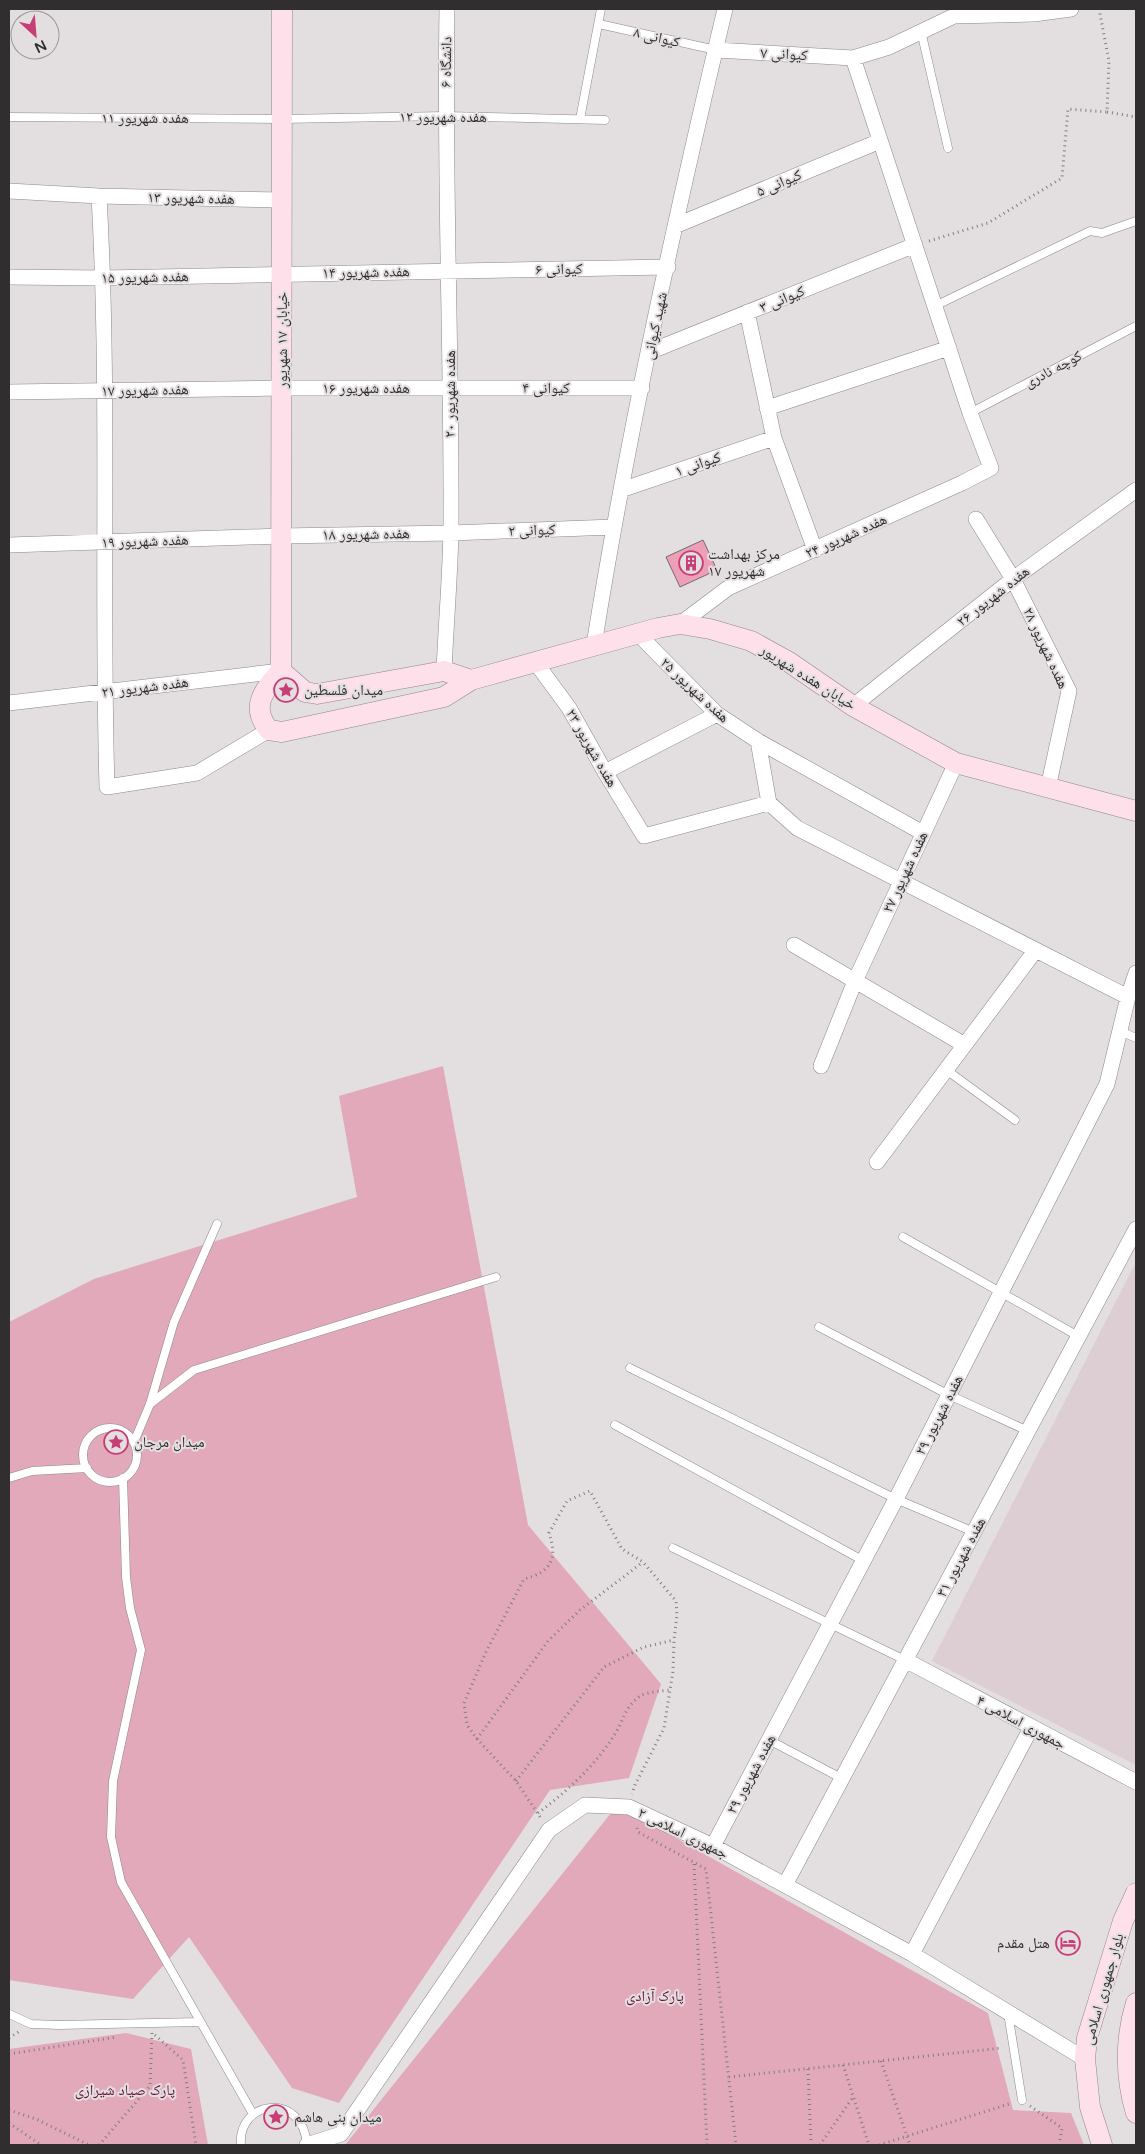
<svg xmlns="http://www.w3.org/2000/svg" width="1145" height="2154" font-family="'Varela Round','Noto Naskh Arabic',sans-serif">
<style>
.built{fill:#dcced2}
.green{fill:#e1a9b9}
.building{fill:#ec9fb7;stroke:#716d6e}
.lines{fill:none;stroke-linecap:round;stroke-linejoin:round}
.lane-casing{stroke:#8c8889;stroke-width:9}
.street-casing{stroke:#8c8889;stroke-width:16}
.secondary-casing{stroke:#8c8889;stroke-width:21}
.path{stroke:#817e7f;stroke-width:3;stroke-dasharray:1 4;stroke-linecap:butt}
.lane{stroke:#fff;stroke-width:8}
.street{stroke:#fff;stroke-width:15}
.secondary{stroke:#fde0e9;stroke-width:20}
.labels{text-anchor:middle;dominant-baseline:central;stroke-width:4;stroke-linejoin:round;paint-order:stroke}
.street-label{font-size:15px;fill:#302e2f;stroke:#e3dee0}
.poi-label{font-size:15px;fill:#302e2f;stroke:#e3dee0;text-anchor:start}
.park-label{font-size:15px;fill:#691038;stroke:#e3dee0}
</style>
<rect width="100%" height="100%" fill="#e3dee0"/>
<path class="built" d="M 1136,1262 L 1136,1765 L 932,1661 Z"/>
<path class="green" d="M 443,1066 L 528,1525 L 661,1684 L 629,1778 L 550,1790 L 339,2103 L 292,2088 L 189,1937 L 133,1999 L 9,1980 L 9,1322 L 94,1279 L 357,1197 L 339,1096 Z
M 626,1810 L 988,2013 L 1013,2110 L 1071,2113 L 1084,2145 L 345,2145 L 611,1813 Z
M 126,2033 L 191,2049 L 208,2145 L 9,2145 L 9,2049 Z"/>
<path class="building" d="M 703,540 L 717,570 L 680,587 L 666,557 Z"/>
<g class="lines">
<g class="lane-casing">
<path id="lane" d="M 599,24 L 716,50
M 921,31 L 948,148
M 9,117 L 282,119 L 445,116 L 605,120
M 580,119 L 601,9
M 935,306 L 1090,231 L 1102,233 L 1136,221
M 970,413 L 1136,326
M 1120,1031 L 1136,1038
M 945,1069 L 1015,1120
M 903,1237 L 1078,1336
M 819,1327 L 949,1395 L 1028,1431
M 630,1368 L 896,1499 L 974,1532
M 150,1404 L 194,1370 L 496,1277
M 615,1425 L 864,1561
M83 1455a27 27 0 1 1 54 0a27 27 0 1 1-54 0Z
M 134,1442 L 150,1404 L 174,1322 L 217,1224
M 9,1478 L 32,1471 L 87,1468
M 123,1478 L 126,1577 L 130,1608 L 141,1650 L 113,1781 L 111,1837 L 121,1882 L 253,2114
M 673,1548 L 907,1661
M 769,1740 L 843,1779
M 1008,2013 L 1022,2100
M 9,2014 L 31,2024 L 59,2025 L 199,2022
M 241,2145 C 237,2100 303,2091 307,2145"/>
</g>
<g class="street-casing">
<path id="street" d="M 716,50 L 853,58 L 889,47 L 954,16 L 1034,14 L 1071,9
M 9,191 L 99,196 L 282,200
M 99,196 C 110,393 101,590 107,787 L 197,773 L 269,730
M 677,225 L 880,141
M 9,277 L 104,278 L 668,267
M 747,312 L 774,438 L 815,550
M 649,352 L 915,245
M 9,392 L 282,388 L 642,388
M 767,408 L 949,348
M 621,490 L 774,438
M 976,519 L 1013,579 L 1069,691 L 1048,788
M 9,545 L 281,536 L 451,533 L 613,527
M 680,624 L 728,588 L 962,483 L 991,468 L 970,413 L 853,58
M 637,633 L 717,714 L 758,741 L 923,833
M 594,645 C 628,432 675,219 725,9
M 536,663 L 569,708 L 605,772 L 644,836 L 769,803
M 444,671 C 446,624 450,578 451,531 C 452,357 444,183 447,9
M 9,703 L 281,671
M 853,706 L 1013,579 L 1136,490
M 758,741 L 769,803 L 797,828 L 1128,997
M 605,772 L 717,714
M 794,945 L 963,1044
M 821,1066 L 855,981 L 956,763
M 877,1162 L 1035,951
M 907,1661 L 1136,1782
M 713,1846 L 896,1499 L 1107,1084 L 1128,997 L 1136,973
M 785,1885 L 1136,1229
M 912,1954 L 1031,1728
M 307,2145 L 341,2134 L 549,1830 L 585,1805 L 629,1807 L 713,1846 L 912,1954 L 1085,2059"/>
</g>
<g class="secondary-casing">
<path id="secondary" d="M 281,671 L 282,9
M 281,671 L 305,692 L 317,694 L 444,671 L 471,680 L 444,697 L 282,732 L 269,730 C 249,706 265,689 281,671 Z
M 471,680 L 658,628 L 680,624 L 710,629 L 751,641 L 789,662 L 853,706 L 956,763 L 1136,811
M 1136,2003 C 1125,2038 1125,2077 1136,2113
M 1102,2145 L 1090,2107 L 1085,2059 L 1087,2038 L 1123,1921 L 1136,1893"/>
</g>
<path class="path" d="M 1107,112 L 1136,117
M 929,241 L 988,223 L 1062,178 L 1068,109 L 1107,112 L 1109,61 L 1099,9
M 477,1739 L 548,1641 L 580,1610 L 643,1562
M 516,1781 L 604,1667 L 644,1647 L 674,1640
M 538,1813 C 566,1792 594,1767 613,1737 C 624,1721 623,1709 640,1696 C 647,1692 662,1691 670,1690
M 540,1817 L 516,1781 L 477,1739 L 467,1725 L 464,1703 L 486,1652 L 524,1579 C 551,1572 558,1559 549,1533 L 567,1501 L 590,1491 L 622,1549 L 643,1562 L 676,1601 L 677,1615 L 674,1640 L 673,1671 L 664,1728 L 635,1785 L 632,1794
M 637,1828 L 638,1832 L 706,1869 L 736,2145
M 694,1864 L 707,2145
M 155,2035 L 183,2060 L 196,2145
M 9,2038 L 20,2031
M 9,2054 L 117,2037
M 881,2061 L 910,2145
M 843,2065 L 869,2145
M 808,2069 L 811,2145
M 729,2077 L 1002,2048
M 1030,2106 L 1062,2128 L 1059,2145
M 9,2110 L 36,2119 L 89,2145
M 9,2123 L 41,2145
M 99,2145 L 150,2086 L 152,2033
M 820,2145 L 853,2097
M 879,2145 L 1012,2103"/>
<use href="#lane" class="lane"/>
<use href="#street" class="street"/>
<use href="#secondary" class="secondary"/>
</g>
<defs>
<g id="building-ring" transform="scale(1.25)"><circle r="9.5" fill="#e3dee0" stroke="#c83d76" stroke-width="1.5"/><path d="M-4-6H4V6H1V3H-1V6H-4ZM-2.5-4.3h1.7v1.8h-1.7ZM.8-4.3h1.7v1.8H.8ZM-2.5-1h1.7V.8h-1.7ZM.8-1h1.7V.8H.8Z" fill="#c83d76"/></g>
<g id="sight-ring" transform="scale(1.25)"><circle r="9.5" fill="#e3dee0" stroke="#c83d76" stroke-width="1.5"/><path d="M0-6L1.8-2.2L6-1.7L2.9 1.2L3.7 5.4L0 3.3L-3.7 5.4L-2.9 1.2L-6-1.7L-1.8-2.2Z" fill="#c83d76"/></g>
<g id="hotel-ring" transform="scale(1.25)"><circle r="9.5" fill="#e3dee0" stroke="#c83d76" stroke-width="1.5"/><path d="M-6-4.5h1.5V1H6V5H4.5V3h-9V5H-6ZM-4 0a1.8 1.8 0 1 1 3.6 0ZM.5 0V-2.5h3Q6-2.5 6 0Z" fill="#c83d76"/></g>
</defs>
<g fill-rule="evenodd">
<use href="#building-ring" x="691" y="563"/>
<use href="#sight-ring" x="286" y="690"/>
<use href="#sight-ring" x="116" y="1442"/>
<use href="#hotel-ring" x="1068" y="1943"/>
<use href="#sight-ring" x="276" y="2117"/>
</g>
<g class="labels">
<g class="street-label">
<text transform="translate(657 37) rotate(13)">کیوانی ۸</text>
<text transform="translate(784 54) rotate(3)">کیوانی ۷</text>
<text transform="translate(446 62) rotate(-89)">دانشگاه ۶</text>
<text x="443" y="117">هفده شهریور ۱۲</text>
<text x="145" y="118">هفده شهریور ۱۱</text>
<text transform="translate(779 183) rotate(-23)">کیوانی ۵</text>
<text transform="translate(191 198) rotate(1)">هفده شهریور ۱۳</text>
<text transform="translate(559 269) rotate(-1)">کیوانی ۶</text>
<text transform="translate(366 272) rotate(-1)">هفده شهریور ۱۴</text>
<text transform="translate(145 277) rotate(-1)">هفده شهریور ۱۵</text>
<text transform="translate(782 299) rotate(-22)">کیوانی ۳</text>
<text transform="translate(655 326) rotate(-78)">شهید کیوانی</text>
<text transform="translate(282 340) rotate(-90)">خیابان ۱۷ شهریور</text>
<text transform="translate(1053 369) rotate(-28)">کوچه نادری</text>
<text x="366" y="388">هفده شهریور ۱۶</text>
<text x="546" y="388">کیوانی ۴</text>
<text transform="translate(145 390) rotate(-1)">هفده شهریور ۱۷</text>
<text transform="translate(450 394) rotate(-90)">هفده شهریور ۲۰</text>
<text transform="translate(698 464) rotate(-19)">کیوانی ۱</text>
<text transform="translate(532 530) rotate(-2)">کیوانی ۲</text>
<text transform="translate(366 534) rotate(-1)">هفده شهریور ۱۸</text>
<text transform="translate(846 536) rotate(-24)">هفده شهریور ۲۴</text>
<text transform="translate(145 541) rotate(-2)">هفده شهریور ۱۹</text>
<text transform="translate(993 596) rotate(-38)">هفده شهریور ۲۶</text>
<text transform="translate(1046 648) rotate(65)">هفده شهریور ۲۸</text>
<text transform="translate(808 677) rotate(32)">خیابان هفده شهریور</text>
<text transform="translate(145 687) rotate(-7)">هفده شهریور ۲۱</text>
<text transform="translate(695 690) rotate(43)">هفده شهریور ۲۵</text>
<text transform="translate(592 748) rotate(60)">هفده شهریور ۲۳</text>
<text transform="translate(905 872) rotate(-65)">هفده شهریور ۲۷</text>
<text transform="translate(939 1415) rotate(-63)">هفده شهریور ۲۹</text>
<text transform="translate(961 1557) rotate(-62)">هفده شهریور ۳۱</text>
<text transform="translate(1021 1722) rotate(28)">جمهوری اسلامی ۴</text>
<text transform="translate(751 1774) rotate(-62)">هفده شهریور ۲۹</text>
<text transform="translate(683 1833) rotate(26)">جمهوری اسلامی ۲</text>
<text transform="translate(1103 1989) rotate(-74)">بلوار جمهوری اسلامی</text>
</g>
<g class="poi-label">
<text x="708" y="554">مرکز بهداشت<tspan x="708" dy="17">۱۷ شهریور</tspan></text>
<text x="304" y="690">میدان فلسطین</text>
<text x="134" y="1442">میدان مرجان</text>
<text x="1050" y="1943" text-anchor="end">هتل مقدم</text>
<text x="294" y="2117">میدان بنی هاشم</text>
</g>
<g class="park-label">
<text x="655" y="1996">پارک آزادی</text>
<text x="125" y="2090">پارک صیاد شیرازی</text>
</g>
</g>
<rect width="1145" height="2154" fill="none" stroke="#302e2f" stroke-width="20"/>
<g transform="translate(35 35) rotate(154)"><circle r="24" fill="#e3dee0" stroke="#9b9899"/>
<path d="M0-4L9 19L0 12L-9 19Z" fill="#c83d76"/>
<text y="-8" font-size="14" font-weight="bold" text-anchor="middle" fill="#302e2f">N</text>
</g>
</svg>
